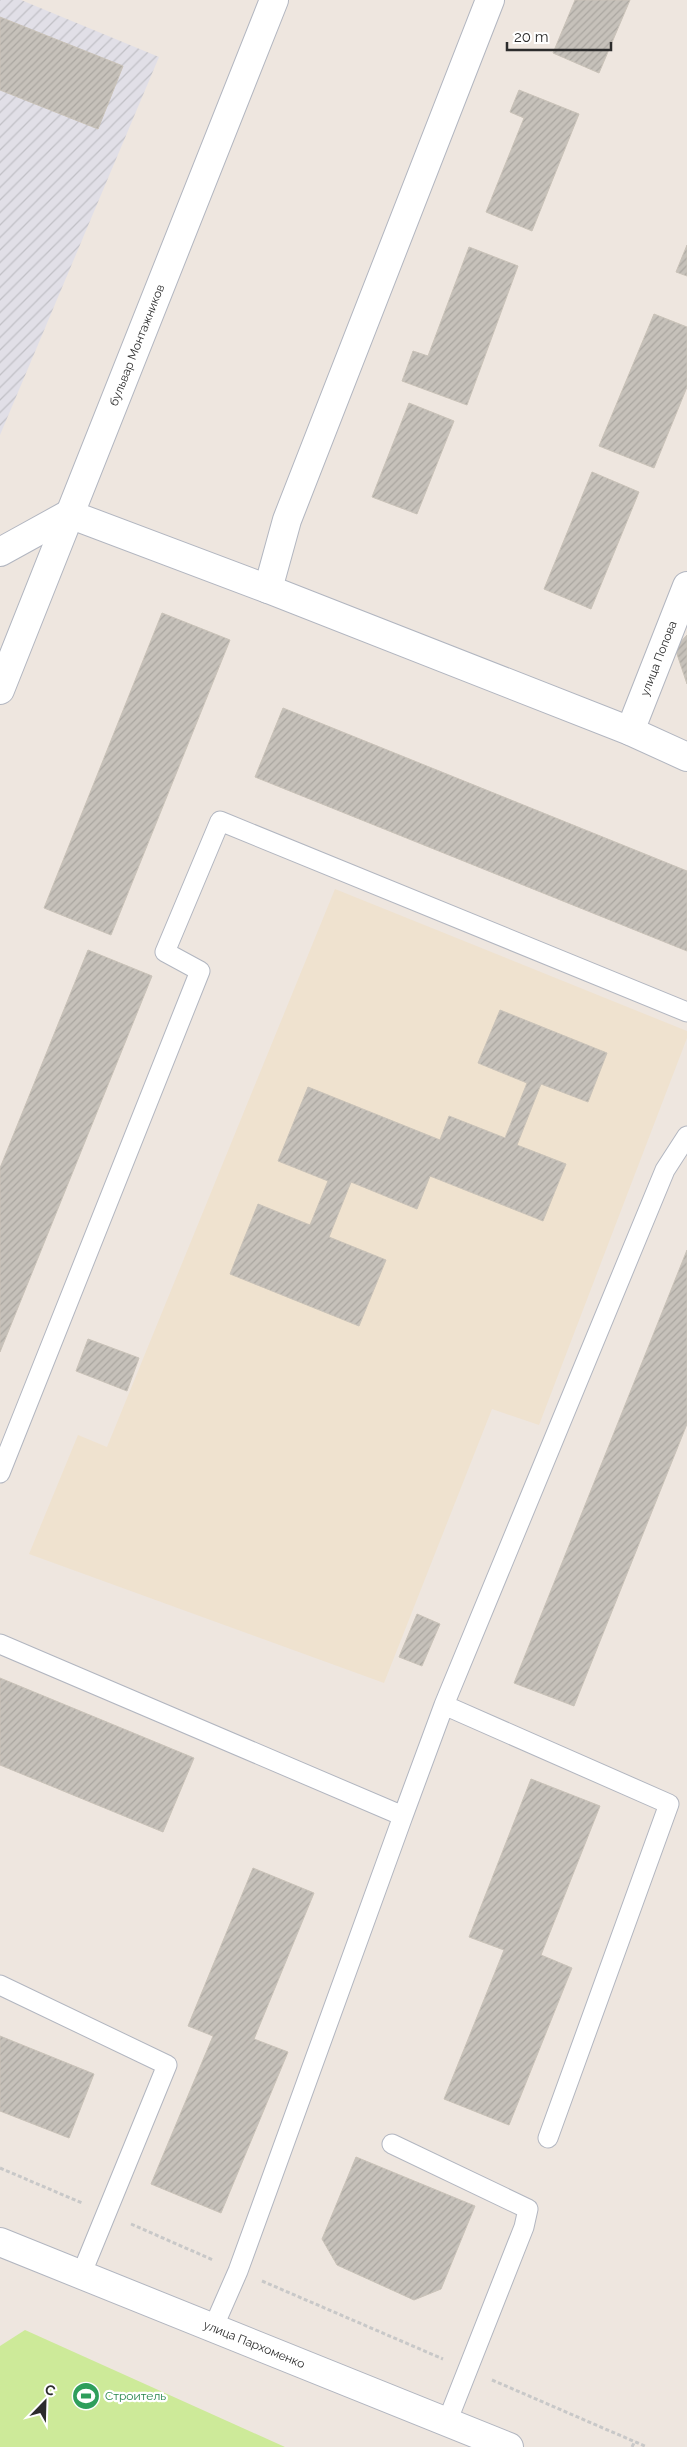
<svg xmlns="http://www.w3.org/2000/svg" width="687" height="2447" font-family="Raleway,sans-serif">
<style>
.industrial{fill:url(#industrial-furrows)}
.education{fill:#efe2cf}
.pitch{fill:#cdea99}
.building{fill:url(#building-hatch);stroke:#c9c2b8}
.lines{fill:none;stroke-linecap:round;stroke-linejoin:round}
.service-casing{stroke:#b2b6c0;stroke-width:21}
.minor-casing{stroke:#b2b6c0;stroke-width:30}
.tertiary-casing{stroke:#b2b6c0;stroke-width:30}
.path{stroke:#c8c8c8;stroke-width:3;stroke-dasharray:4 2.5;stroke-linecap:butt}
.service{stroke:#fff;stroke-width:19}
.minor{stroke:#fff;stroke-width:28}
.tertiary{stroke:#fff;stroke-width:28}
.labels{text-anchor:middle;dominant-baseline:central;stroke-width:4.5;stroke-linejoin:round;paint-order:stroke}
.street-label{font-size:12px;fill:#2c2c2c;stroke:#fff}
.leisure-label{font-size:12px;fill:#27864d;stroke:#fff;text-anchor:start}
</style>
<defs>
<pattern id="industrial-furrows" width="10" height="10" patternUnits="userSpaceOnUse" patternTransform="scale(1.25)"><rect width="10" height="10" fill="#e1dfe7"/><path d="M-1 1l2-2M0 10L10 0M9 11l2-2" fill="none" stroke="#c1c0c6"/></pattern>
<pattern id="building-hatch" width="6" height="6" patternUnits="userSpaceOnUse" patternTransform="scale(1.25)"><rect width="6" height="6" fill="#c6c1ba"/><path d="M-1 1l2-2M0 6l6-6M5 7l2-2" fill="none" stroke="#aaa6a0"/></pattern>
</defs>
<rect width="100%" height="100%" fill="#eee6df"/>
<path class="industrial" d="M 0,0 L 21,0 L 159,57 L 0,435 Z"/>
<path class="education" d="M 335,889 L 687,1031 L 687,1038 L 539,1425 L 492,1409 L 384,1683 L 29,1554 L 78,1435 L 107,1447 Z"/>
<path class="pitch" d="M 25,2330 L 285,2447 L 0,2447 L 0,2346 Z"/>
<path class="building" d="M 575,0 L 630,0 L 599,73 L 553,53 Z
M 0,17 L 123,66 L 98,129 L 0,90 Z
M 519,90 L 579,114 L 532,231 L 486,212 L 524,118 L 510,112 Z
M 687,245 L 687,276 L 676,272 Z
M 469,247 L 518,266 L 467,405 L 402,381 L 413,351 L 428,356 Z
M 654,314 L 687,327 L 687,387 L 654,468 L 599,446 Z
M 409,403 L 454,421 L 417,514 L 372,497 Z
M 592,472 L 639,492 L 591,609 L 544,589 Z
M 162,613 L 230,640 L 111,935 L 44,908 Z
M 687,635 L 687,684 L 675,648 Z
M 283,708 L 687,871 L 687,951 L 255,777 Z
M 88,950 L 152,976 L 0,1352 L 0,1168 Z
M 500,1010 L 607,1053 L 588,1102 L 541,1084 L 517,1145 L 566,1164 L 543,1221 L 430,1176 L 417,1209 L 351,1182 L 329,1237 L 386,1260 L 359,1326 L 230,1274 L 258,1204 L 310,1225 L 328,1181 L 278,1161 L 308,1087 L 440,1140 L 449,1116 L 505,1138 L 527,1083 L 478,1063 Z
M 687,1250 L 687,1424 L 574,1706 L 514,1683 Z
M 88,1339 L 139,1358 L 127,1391 L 76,1371 Z
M 417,1614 L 440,1624 L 422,1666 L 399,1657 Z
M 0,1678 L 194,1758 L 163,1832 L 0,1765 Z
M 531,1779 L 600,1806 L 541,1955 L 572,1968 L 509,2125 L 444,2099 L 504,1950 L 469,1937 Z
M 253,1868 L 314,1893 L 254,2039 L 288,2052 L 221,2213 L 151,2184 L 213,2036 L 188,2026 Z
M 0,2036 L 94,2074 L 69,2138 L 0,2111 Z
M 356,2157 L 475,2206 L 441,2289 L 414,2300 L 337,2265 L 322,2239 Z"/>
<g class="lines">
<g class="service-casing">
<path id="service" d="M 0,1473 L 200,971 L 165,952 L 220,821 L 687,1012
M 0,1644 L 403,1816 L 444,1705 L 665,1170 L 687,1136
M 444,1705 L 669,1804 L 548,2138
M 0,1985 L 167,2065 L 81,2275
M 392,2144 L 528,2209 L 524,2227 L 447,2422
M 213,2328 L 238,2271 L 403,1816"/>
</g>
<g class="minor-casing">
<g id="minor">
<path d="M 0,552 L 69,514 L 268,589 L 630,731 L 687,757"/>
<path d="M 268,589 L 287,520 L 490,0"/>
<path id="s1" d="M 630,731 L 687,586"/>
</g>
</g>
<g class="tertiary-casing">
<g id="tertiary">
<path id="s2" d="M 0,690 L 274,0"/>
<path id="s3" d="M 0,2242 L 509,2447"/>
</g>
</g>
<path class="path" d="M 0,2168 L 82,2203
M 131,2224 L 213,2260
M 262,2281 L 443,2359
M 492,2380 L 647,2447
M 632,2447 L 635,2441"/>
<use href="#service" class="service"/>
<use href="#minor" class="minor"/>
<use href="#tertiary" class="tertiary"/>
</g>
<defs>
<g id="stadium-disc" transform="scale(1.4375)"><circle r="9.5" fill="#2e9e5b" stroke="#fff"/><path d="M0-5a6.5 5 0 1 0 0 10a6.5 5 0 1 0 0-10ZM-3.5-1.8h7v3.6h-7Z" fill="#fff"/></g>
</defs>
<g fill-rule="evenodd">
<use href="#stadium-disc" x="86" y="2396"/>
</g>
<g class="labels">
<g class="street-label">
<text stroke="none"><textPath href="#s2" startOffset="371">бульвар Монтажников</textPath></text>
<text stroke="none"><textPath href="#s1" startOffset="78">улица Попова</textPath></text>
<text stroke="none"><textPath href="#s3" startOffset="274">улица Пархоменко</textPath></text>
</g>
<g class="leisure-label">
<text x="105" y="2396">Строитель</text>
</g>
</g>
<g transform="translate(45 2402) rotate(23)" stroke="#ffffff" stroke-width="4" paint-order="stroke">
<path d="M0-4L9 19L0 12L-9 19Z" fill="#2c2c2c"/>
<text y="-8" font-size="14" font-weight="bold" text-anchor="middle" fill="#2c2c2c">С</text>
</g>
<path d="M507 42v8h104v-8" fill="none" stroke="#2c2c2c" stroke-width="2.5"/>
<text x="514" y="42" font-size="15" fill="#2c2c2c" stroke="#ffffff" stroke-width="4" paint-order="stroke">20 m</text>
</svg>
